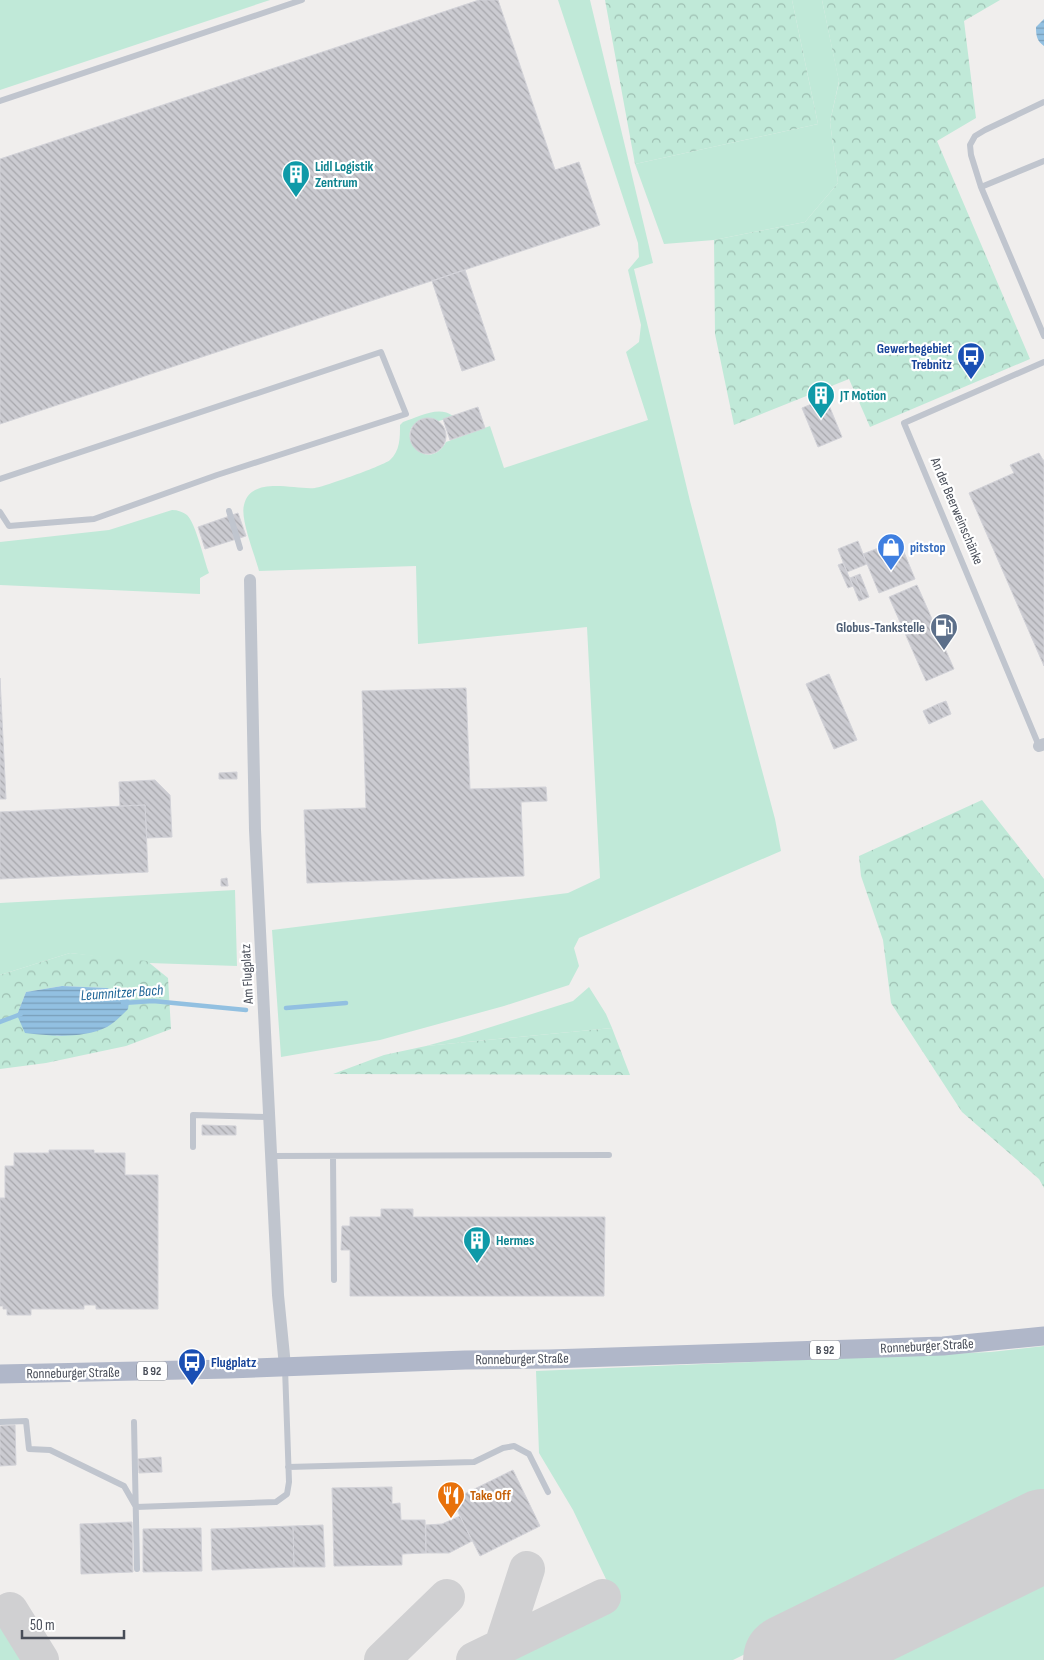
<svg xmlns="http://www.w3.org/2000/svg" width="1044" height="1660" font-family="'Sofia Sans Condensed',sans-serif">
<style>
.grass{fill:#c0e9d8}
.forest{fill:url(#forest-crowns);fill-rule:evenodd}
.water{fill:url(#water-rules)}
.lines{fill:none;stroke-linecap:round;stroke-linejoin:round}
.stream{stroke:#92c0e1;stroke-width:4.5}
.taxiway{stroke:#d0d0d2;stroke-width:36}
.runway{stroke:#d0d0d2;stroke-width:92}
.building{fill:url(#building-back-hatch);stroke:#d2d2d8}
.service{stroke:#c0c5ce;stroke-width:6}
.minor{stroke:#c0c5ce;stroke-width:12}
.primary{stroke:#b0b7c9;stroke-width:19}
.labels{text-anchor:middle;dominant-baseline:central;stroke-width:4.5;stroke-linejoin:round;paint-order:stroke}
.shield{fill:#fff;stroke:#7f828a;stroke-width:1}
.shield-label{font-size:12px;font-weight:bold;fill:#484d58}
.culture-label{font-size:14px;font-weight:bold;fill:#0d838f;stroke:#fff;text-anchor:start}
.transit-label{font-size:14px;font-weight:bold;fill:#164399;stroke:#fff;text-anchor:end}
.street-label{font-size:14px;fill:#484d58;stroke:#fff}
.shop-label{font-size:14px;font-weight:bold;fill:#366cbe;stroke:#fff;text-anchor:start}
.service-label{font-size:14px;font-weight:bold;fill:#4e5e75;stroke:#fff;text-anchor:end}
.food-label{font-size:14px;font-weight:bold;fill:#c56008;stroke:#fff;text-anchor:start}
.water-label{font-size:15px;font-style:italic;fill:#1d6496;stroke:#fff}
</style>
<defs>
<pattern id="forest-crowns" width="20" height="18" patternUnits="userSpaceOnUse" patternTransform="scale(1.25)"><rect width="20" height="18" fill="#c0e9d8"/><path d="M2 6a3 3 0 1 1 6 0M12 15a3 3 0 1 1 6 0" fill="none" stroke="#9ebfb2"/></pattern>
<pattern id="water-rules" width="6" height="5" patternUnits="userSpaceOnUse" patternTransform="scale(1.25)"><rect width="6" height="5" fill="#92c0e1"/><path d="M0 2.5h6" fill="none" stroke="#799eb9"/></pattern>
<pattern id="building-back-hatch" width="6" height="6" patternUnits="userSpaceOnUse" patternTransform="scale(1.25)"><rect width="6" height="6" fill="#cbcbd1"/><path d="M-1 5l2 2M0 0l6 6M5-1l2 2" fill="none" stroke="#a7a7ac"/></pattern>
</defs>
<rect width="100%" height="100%" fill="#f0eeed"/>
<path class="grass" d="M 0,0 L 270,0 L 0,90 Z
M 558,0 L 590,0 L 653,263 L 634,269 L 690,501 L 775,819 L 781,851 L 579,938 L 574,948 L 579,966 L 569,985 L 504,1006 L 380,1040 L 281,1057 L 272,930 L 568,893 L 600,878 L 587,627 L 418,644 L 416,566 L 259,571 C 255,555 240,519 244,505 C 251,475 294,490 315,488 C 323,487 385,465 390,460 C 400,451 400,438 400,425 L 403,422 C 418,417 439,405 453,416 C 449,417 442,421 438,421 C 431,421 427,417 419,421 C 393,434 428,475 446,442 L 490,426 L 504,468 L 648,420 L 626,352 L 639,342 L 641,325 L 628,270 L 639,257 L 638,243 Z
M 792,0 L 822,0 L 839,81 L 830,122 L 838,183 L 805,222 L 714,240 L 664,244 L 635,164 L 818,124 Z
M 172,510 C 178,510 183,512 187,515 C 196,524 204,560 209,573 L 200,578 L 200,594 L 0,585 L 0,542 L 109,530 Z
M 235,890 L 237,966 L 149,963 L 70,953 L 0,975 L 0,903 Z
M 589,987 L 606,1014 L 612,1028 L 426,1046 L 459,1037 L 573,1001 Z
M 1044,1346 L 1044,1507 L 733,1660 L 491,1660 L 616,1600 L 573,1510 L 539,1453 L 536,1371 L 991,1352 Z
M 1044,1563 L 1044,1660 L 845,1660 Z
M 0,1620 L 25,1660 L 0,1660 Z"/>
<path class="forest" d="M 605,0 L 792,0 L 818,124 L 635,164 Z
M 822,0 L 1000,0 L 964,21 L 976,118 L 937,141 L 1030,359 L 870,427 L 849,379 L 734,425 L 715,334 L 714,240 L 805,222 L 838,183 L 830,122 L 839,82 Z
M 982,800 L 1044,879 L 1044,1188 L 1039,1179 L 962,1112 L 891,1003 L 883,940 L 861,876 L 859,856 Z
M 70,953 L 147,961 L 168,978 L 171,1029 L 126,1046 L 46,1063 L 0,1069 L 0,975 ZM 62,986 L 107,988 L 107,1027 L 88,1032 L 57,1036 L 17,1015 L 26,992 Z
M 612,1028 L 630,1075 L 333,1074 L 384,1055 L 426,1046 Z"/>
<path class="water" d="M 1044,19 L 1044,46 C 1037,41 1036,36 1036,27 Z
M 62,986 L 107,988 L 130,996 L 128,1009 C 122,1015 114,1023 107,1027 C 82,1039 51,1036 25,1033 L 17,1015 L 26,992 Z"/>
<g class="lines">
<path class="stream" d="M 123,1003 L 153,1001 L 246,1010
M 286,1008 L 346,1003
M 0,1022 L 21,1014"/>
<path class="taxiway" d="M 10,1610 L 41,1660
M 499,1648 L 503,1643 L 527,1569
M 382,1660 L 447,1597
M 474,1660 L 603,1597"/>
<path class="runway" d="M 789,1660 L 1044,1535"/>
</g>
<path class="building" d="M 479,0 L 498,0 L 555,170 L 579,162 L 600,225 L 0,424 L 0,159 Z
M 465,270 L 495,360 L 462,371 L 432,281 Z
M 826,398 L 842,437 L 818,447 L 802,408 Z
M 478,407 L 485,428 L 450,440 L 443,419 Z
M410 436a18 18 0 1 1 36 0a18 18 0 1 1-36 0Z
M 1039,453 L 1043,460 L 1044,460 L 1044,666 L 969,493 L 1014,473 L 1010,465 Z
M 238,513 L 246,536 L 205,549 L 198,527 Z
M 899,540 L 915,579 L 879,593 L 863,554 Z
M 858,541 L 867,564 L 847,572 L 838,549 Z
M 843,563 L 853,586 L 848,588 L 838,565 Z
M 860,574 L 869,597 L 864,599 L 855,576 Z
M 855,576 L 864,599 L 859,601 L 850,578 Z
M 917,585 L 954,669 L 926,681 L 889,597 Z
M 829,674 L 857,740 L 834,749 L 806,684 Z
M 0,678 L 6,799 L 0,799 Z
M 466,688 L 470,789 L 546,787 L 547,801 L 521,802 L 524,876 L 307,883 L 304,810 L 366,808 L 362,691 Z
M 946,701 L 951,714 L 944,717 L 938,704 Z
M 938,704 L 944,717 L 929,724 L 923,711 Z
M 237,772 L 237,779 L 219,779 L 219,773 Z
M 155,780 L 170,795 L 172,837 L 147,838 L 145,805 L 120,806 L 119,782 Z
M 145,805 L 148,872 L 0,879 L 0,812 Z
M 227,878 L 228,886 L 221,886 L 221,879 Z
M 202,1125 L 236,1126 L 236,1135 L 202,1135 Z
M 49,1150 L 94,1150 L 94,1153 L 125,1153 L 125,1175 L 158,1175 L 158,1309 L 96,1309 L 96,1305 L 84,1305 L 84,1309 L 31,1309 L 31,1315 L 7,1315 L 7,1309 L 3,1309 L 3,1306 L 0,1306 L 0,1198 L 5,1198 L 5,1166 L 14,1166 L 14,1153 L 49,1153 Z
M 381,1209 L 413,1209 L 413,1217 L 605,1217 L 604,1296 L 350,1296 L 350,1250 L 341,1250 L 342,1226 L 350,1226 L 350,1217 L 381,1217 Z
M 15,1425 L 16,1465 L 0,1466 L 0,1426 Z
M 161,1457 L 162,1472 L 139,1473 L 138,1459 Z
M 513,1470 L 540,1526 L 480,1556 L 452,1500 Z
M 392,1487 L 392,1504 L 400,1503 L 401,1520 L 425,1520 L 426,1553 L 402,1554 L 402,1565 L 334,1566 L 332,1488 Z
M 460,1516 L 472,1541 L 449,1553 L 426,1553 L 426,1525 L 442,1524 Z
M 132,1522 L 133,1572 L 81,1574 L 80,1524 Z
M 323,1525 L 325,1567 L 294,1567 L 293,1526 Z
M 293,1526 L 294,1567 L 212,1570 L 211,1529 Z
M 201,1528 L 202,1571 L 143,1572 L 143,1529 Z"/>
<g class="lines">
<path class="service" d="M 0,101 L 302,0
M 1044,102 L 985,130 L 975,136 L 970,145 L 971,155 L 981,187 L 1044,336
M 981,187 L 1044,161
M 0,479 L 381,352 L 406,414 L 217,475 L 94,519 L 9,526 L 0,512
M 229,511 L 240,548
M 1039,746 L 904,423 L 1044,362
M 193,1147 L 193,1115 L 268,1117
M 271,1156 L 609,1155
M 333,1156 L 334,1280
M 0,1422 L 26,1421 L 29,1449 L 50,1450 L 124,1486 L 136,1507 L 276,1502 L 287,1494 L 289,1482 L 285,1368
M 134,1422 L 137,1569
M 288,1467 L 474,1462 L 503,1448 L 514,1446 L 529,1454 L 548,1492"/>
<path class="minor" d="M 250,580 L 255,830 L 278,1295 L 285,1366
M 1039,746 L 1044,744"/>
<path class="primary" d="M 0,1374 L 229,1369 L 465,1360 L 549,1359 L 943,1346 L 1044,1336"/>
</g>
<defs>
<g id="building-pin" transform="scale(1.4375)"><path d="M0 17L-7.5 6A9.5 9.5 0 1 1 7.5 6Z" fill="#0f9aa8" stroke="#fff"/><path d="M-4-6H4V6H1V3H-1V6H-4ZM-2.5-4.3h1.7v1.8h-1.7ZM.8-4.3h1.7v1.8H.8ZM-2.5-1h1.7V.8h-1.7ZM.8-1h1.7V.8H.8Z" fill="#fff"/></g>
<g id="bus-pin" transform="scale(1.4375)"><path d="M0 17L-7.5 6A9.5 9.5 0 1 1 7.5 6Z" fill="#1a4fb4" stroke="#fff"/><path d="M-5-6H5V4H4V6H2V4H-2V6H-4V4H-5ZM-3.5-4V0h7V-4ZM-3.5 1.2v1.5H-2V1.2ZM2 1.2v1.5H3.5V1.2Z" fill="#fff"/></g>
<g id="shop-pin" transform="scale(1.4375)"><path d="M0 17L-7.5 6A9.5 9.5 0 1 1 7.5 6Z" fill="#3f7fe0" stroke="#fff"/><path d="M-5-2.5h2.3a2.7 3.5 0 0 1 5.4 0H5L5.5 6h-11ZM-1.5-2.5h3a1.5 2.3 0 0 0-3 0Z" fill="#fff"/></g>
<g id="fuel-pin" transform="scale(1.4375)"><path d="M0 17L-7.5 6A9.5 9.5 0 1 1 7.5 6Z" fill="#5c6f8a" stroke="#fff"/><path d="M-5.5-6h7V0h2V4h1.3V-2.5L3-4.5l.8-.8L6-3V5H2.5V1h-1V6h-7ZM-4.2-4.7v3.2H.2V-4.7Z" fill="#fff"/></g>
<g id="restaurant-pin" transform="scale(1.4375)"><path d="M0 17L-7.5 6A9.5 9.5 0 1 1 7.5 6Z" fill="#e8710a" stroke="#fff"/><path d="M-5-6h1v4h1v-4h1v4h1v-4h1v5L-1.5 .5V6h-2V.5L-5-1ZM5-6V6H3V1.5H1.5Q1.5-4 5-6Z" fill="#fff"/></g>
</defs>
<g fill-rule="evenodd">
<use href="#building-pin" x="296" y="174"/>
<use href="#bus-pin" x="971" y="356"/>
<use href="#building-pin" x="821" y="395"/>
<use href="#shop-pin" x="891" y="547"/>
<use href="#fuel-pin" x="944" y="627"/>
<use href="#building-pin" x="477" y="1240"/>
<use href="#bus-pin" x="192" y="1362"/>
<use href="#restaurant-pin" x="451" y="1495"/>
</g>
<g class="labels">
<g class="shield">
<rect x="810" y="1340.5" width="30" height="19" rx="4"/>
<rect x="137" y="1361.5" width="30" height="19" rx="4"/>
</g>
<g class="shield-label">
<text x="825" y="1350">B 92</text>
<text x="152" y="1371">B 92</text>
</g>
<g class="culture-label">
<text x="315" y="166">Lidl Logistik<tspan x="315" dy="16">Zentrum</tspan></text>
<text x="840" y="395">JT Motion</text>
<text x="496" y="1240">Hermes</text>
</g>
<g class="transit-label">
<text x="952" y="348">Gewerbegebiet<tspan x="952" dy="16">Trebnitz</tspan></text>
<text x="211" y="1362" text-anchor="start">Flugplatz</text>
</g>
<g class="street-label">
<text transform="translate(957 511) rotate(67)">An der Beerweinschänke</text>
<text transform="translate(247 974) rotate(-93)">Am Flugplatz</text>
<text transform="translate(927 1346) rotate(-3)">Ronneburger Straße</text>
<text transform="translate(522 1359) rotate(-1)">Ronneburger Straße</text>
<text transform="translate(73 1373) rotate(-1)">Ronneburger Straße</text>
</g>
<g class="shop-label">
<text x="910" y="547">pitstop</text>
</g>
<g class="service-label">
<text x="925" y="627">Globus-Tankstelle</text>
</g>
<g class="food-label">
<text x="470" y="1495">Take Off</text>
</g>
<g class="water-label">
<text transform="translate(122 993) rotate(-4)">Leumnitzer Bach</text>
</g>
</g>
<path d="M22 1630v8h102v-8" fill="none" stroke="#484d58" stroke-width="2.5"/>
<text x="30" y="1630" font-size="15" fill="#484d58" stroke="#ffffff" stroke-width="4" paint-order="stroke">50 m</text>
</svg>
